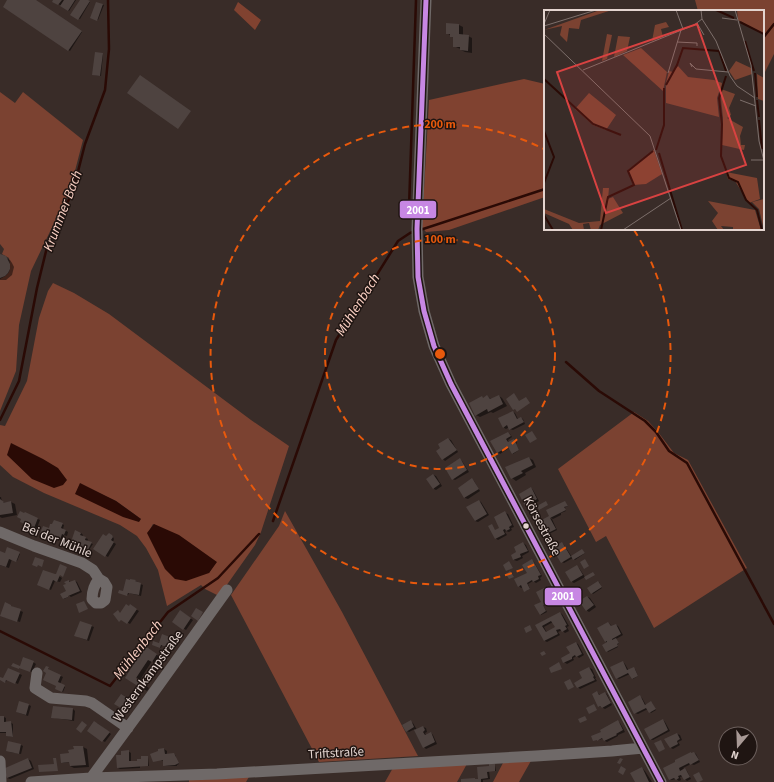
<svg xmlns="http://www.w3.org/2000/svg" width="774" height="782" font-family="'Source Sans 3',sans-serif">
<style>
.green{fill:#7b4231;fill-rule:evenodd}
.forest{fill:#804230}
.water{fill:#2a0a05}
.shadow{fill:#0007;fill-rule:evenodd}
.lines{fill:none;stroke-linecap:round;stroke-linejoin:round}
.stream{stroke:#2a0a05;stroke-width:2.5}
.building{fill:#4e4340;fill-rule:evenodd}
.minor{stroke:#6f6968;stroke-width:11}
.bus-1-casing{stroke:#1f1512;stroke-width:8}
.bus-1{stroke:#c787e3;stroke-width:5}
.ring{fill:none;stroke:#e8590c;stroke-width:2;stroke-dasharray:7 5}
.bus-dot{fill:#e3d4cf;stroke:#1f1512;stroke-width:1.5}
.labels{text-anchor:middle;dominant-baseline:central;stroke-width:3;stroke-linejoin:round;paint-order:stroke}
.street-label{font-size:13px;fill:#e3d4cf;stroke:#1f1512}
.water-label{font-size:14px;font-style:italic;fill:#fcd1c4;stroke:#1f1512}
.inset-river{fill:none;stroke:#2a0a05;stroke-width:2}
.inset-road{fill:none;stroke:#7d6f6b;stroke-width:1}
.view{fill:#d84241;fill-opacity:0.15;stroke:#d84241;stroke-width:2}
.inset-edge{fill:none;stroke:#e3d4cf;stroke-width:2}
.centre{fill:#e8590c;stroke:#1f1512;stroke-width:2}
.ring-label{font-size:12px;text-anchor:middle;font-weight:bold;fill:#e8590c;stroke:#1f1512;stroke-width:3;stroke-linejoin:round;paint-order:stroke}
.line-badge{stroke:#1f1512;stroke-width:1.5}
.badge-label{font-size:11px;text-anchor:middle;font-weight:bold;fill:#fff}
</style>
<rect width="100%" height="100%" fill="#392c28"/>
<path class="green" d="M 695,0 L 774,0 L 774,54 L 763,76 L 763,11 L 698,11 Z
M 0,92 L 15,103 L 23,92 L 83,140 L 70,190 L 31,271 L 19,325 L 16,371 L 0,411 L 0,279 C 11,274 11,270 9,258 L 2,254 L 4,249 L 0,244 Z
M 53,283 L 74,293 L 109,314 L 251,420 L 289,446 L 261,532 L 255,545 L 219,596 L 205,589 L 201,585 L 167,606 L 158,570 L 146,548 L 137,536 L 120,525 L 44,493 L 13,477 L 0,465 L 0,425 L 5,426 L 27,381 L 39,318 L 48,291 ZM 79,484 L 116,501 L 141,519 ZM 153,524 L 216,562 L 209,573 L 148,533 Z
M 634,412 L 648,421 L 658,432 L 674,453 L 688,460 L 747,568 L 654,628 L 606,536 L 596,542 L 558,469 Z
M 285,511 L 342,612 L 418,756 L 319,762 L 231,595 L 279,526 Z
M 532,759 L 519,782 L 493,782 L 504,761 Z
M 468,762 L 457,782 L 385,782 L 394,766 Z
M 250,775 L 246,782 L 189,782 L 189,778 Z"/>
<path class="forest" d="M 238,2 L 261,20 L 255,30 L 234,10 Z
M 524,79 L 545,84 L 545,197 L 449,230 L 426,232 L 422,227 L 429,100 Z"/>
<path class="water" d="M 11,443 L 43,459 L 58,468 L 67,480 L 63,485 L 54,488 L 32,479 L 7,455 Z
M 80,483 L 116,501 L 141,519 L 139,522 L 123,517 L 75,494 Z
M 154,524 L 179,535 L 217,562 L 209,573 L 186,581 L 175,579 L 165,569 L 147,533 Z"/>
<path class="shadow" d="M 8,0 L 34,0 L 82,32 L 70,51 L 4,6 Z
M 55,0 L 76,0 L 69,11 L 54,1 Z
M 81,0 L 87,0 L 90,2 L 80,19 L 72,14 Z
M 97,3 L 104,5 L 98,20 L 92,18 Z
M 447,24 L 459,25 L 463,27 L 463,36 L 468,36 L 472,38 L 472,53 L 465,52 L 461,50 L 461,49 L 458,48 L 454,46 L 454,38 L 447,33 Z
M 102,54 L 103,55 L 101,76 L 94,75 Z
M 0,255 L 10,260 L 12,263 L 14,267 L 12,275 L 6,280 L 0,280 Z
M 487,396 L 491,399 L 499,396 L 502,398 L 507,406 L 493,413 L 491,412 L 480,417 L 476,415 L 483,399 Z
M 513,412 L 515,413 L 518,419 L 521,418 L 523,419 L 525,424 L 513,430 L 510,429 L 509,427 L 506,429 L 503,427 Z
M 508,433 L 510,434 L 512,437 L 508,440 L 509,443 L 514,440 L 516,441 L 517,443 L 516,444 L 519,450 L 513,454 L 509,448 L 500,454 L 498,452 Z
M 448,439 L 451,440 L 458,452 L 445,461 L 443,459 Z
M 529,458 L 533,460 L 536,467 L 525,473 L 526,475 L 516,481 L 512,478 Z
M 460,460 L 462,461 L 469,472 L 455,480 L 453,479 Z
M 433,475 L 436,476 L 442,486 L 436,490 L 434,489 L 427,479 Z
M 472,480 L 474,481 L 480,491 L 468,499 L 465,498 L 459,488 Z
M 531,488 L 533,490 L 539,501 L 528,507 L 526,505 Z
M 0,497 L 1,497 L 2,502 L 5,503 L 11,502 L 15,504 L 17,515 L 2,518 L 0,517 Z
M 479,501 L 481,502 L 489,515 L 478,522 L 475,521 Z
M 565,502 L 568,506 L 564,508 L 566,511 L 561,513 L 561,515 L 553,519 L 551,518 L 548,511 Z
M 25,513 L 40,520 L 37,528 L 24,523 Z
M 505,513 L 508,514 L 514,527 L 511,528 L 512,530 L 509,532 L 506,531 L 505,532 L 507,535 L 498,540 L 495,538 L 501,529 Z
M 549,518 L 552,519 L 557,530 L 545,536 L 543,535 Z
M 62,524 L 64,525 L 63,529 L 68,532 L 67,536 L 64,535 L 62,541 L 50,536 L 49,529 Z
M 81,533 L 83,535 L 82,537 L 88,539 L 87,542 L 93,544 L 89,550 L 85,549 L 84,550 L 73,546 Z
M 111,535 L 113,537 L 114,539 L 113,542 L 116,544 L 108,557 L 95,549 L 106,538 Z
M 523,543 L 526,545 L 529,552 L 522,556 L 523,558 L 517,561 L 514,560 L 512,555 L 517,552 Z
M 562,543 L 564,545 L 572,557 L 583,551 L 585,553 L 575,560 L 573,558 L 564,563 L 562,562 Z
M 8,548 L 20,554 L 17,561 L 12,559 L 9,568 L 0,565 L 0,552 L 5,554 Z
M 532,560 L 534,562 L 542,576 L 540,578 L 541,580 L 536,583 L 533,581 L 528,584 L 530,589 L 526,591 L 523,587 L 521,588 L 519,586 L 528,573 Z
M 577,567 L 579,568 L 585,577 L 574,583 L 572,582 Z
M 59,576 L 62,578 L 60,582 L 55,581 L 51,590 L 40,585 Z
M 131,580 L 135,581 L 138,582 L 137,583 L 143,585 L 141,596 L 129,593 L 128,595 L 120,593 L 124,593 Z
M 68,581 L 71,582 L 75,581 L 77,582 L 82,592 L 71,597 L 67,594 L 68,597 L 64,599 L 63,599 L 67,592 Z
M 599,582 L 602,588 L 593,594 L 588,588 Z
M 548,587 L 550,589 L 557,601 L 546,606 L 542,604 L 547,612 L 541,615 L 540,614 L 542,602 Z
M 588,597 L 590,598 L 596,607 L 589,612 L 586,610 Z
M 6,604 L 23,612 L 20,622 L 4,617 Z
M 130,606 L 139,611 L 130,624 L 122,619 L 119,621 L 120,614 Z
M 180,611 L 193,620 L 186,630 L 173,622 Z
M 560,613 L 562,614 L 569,626 L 567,627 L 569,631 L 565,633 L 562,630 L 558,632 L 560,635 L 547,642 L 545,641 L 536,625 ZM 553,622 L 556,628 L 547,633 L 544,627 Z
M 608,623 L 610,624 L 612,627 L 616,625 L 618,626 L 623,635 L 616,639 L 619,643 L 617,645 L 618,647 L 608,652 L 604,645 L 608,643 L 606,642 L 598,628 Z
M 91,626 L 94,627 L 89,641 L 78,637 Z
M 174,640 L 177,641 L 173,650 L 162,645 L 161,648 L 153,644 Z
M 576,643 L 578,644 L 584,655 L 579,658 L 577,656 L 573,658 L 574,660 L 567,664 L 564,662 L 571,654 Z
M 146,648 L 160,657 L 156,663 L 152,661 L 140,680 L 136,677 L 135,679 L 149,688 L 147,691 L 126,677 Z
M 33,662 L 36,664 L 32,672 L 23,668 Z
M 623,662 L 625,664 L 629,671 L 635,669 L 638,676 L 633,679 L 630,674 L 619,679 L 617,678 Z
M 46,667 L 49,669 L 48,670 L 63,677 L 60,684 L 65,687 L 63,692 L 56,688 L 57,686 L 47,672 Z
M 589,668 L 592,669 L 596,678 L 595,678 L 597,681 L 580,689 L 578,687 Z
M 8,669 L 22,675 L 18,684 L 7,679 L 6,682 L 0,679 L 4,679 Z
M 597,692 L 600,695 L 605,693 L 607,694 L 612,705 L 605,709 L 599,706 Z
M 121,695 L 134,703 L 128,711 L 116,703 Z
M 640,697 L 642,698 L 646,705 L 652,703 L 656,710 L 651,713 L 648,709 L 638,714 L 635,713 Z
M 29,705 L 31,706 L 28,716 L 17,712 Z
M 73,709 L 75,711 L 74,721 L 55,718 L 52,717 Z
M 0,717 L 4,717 L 6,718 L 6,723 L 10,722 L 13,724 L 13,737 L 8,736 L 7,733 L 0,733 Z
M 663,720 L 665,722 L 670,731 L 653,740 L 650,739 Z
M 411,722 L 413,723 L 417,730 L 423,727 L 426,728 L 427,732 L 425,733 L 426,735 L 431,733 L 433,735 L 437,744 L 426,749 L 424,747 L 415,729 L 409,732 L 407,731 Z
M 618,722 L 620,723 L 625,732 L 618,735 L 618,736 L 607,742 L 605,741 L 604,738 L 599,740 L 594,740 L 602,732 Z
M 97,723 L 111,734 L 105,742 L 103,741 Z
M 677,734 L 680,735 L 682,740 L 678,742 L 680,745 L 673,749 L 671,748 Z
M 21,745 L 23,746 L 21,754 L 10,752 Z
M 75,747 L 83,747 L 87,749 L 89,767 L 74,768 L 70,766 L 70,762 L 62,763 L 70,754 L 75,750 Z
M 164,749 L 167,751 L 167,755 L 174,754 L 176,756 L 176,759 L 179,764 L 177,765 L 177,766 L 167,766 L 164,765 L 164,761 L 160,760 L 154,761 L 158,752 Z
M 128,751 L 131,753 L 131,762 L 139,762 L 147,757 L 148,757 L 149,766 L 140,766 L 140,768 L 120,769 L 118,768 Z
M 694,753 L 696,754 L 700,762 L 694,765 L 691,764 L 683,768 L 687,771 L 691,779 L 687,781 L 685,779 L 683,776 L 680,777 L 681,780 L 679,781 L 676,779 L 672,780 L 670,779 L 664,769 Z
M 28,759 L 31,761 L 34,769 L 10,779 L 7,778 Z
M 494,765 L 495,765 L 496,771 L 489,771 L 490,779 L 483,780 L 483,782 L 462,782 L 479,780 L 491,767 Z
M 642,768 L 645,771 L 652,782 L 636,782 Z"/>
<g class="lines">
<path class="stream" d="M 763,38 L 774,24
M 409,208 L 416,0
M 420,230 L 545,189
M 566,362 L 599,391 L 645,421 L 656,432 L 669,451 L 687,463 L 774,624
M 0,420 L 19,381 L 37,288 L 48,243 L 73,191 L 85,144 L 105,90 L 109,49 L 108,0
M 273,521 L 336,340 L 398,241 L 410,233 L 413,232
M 0,631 L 110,686 L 168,612 L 218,578 L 259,534"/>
</g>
<path class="building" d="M 7,0 L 36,0 L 82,31 L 68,51 L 3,7 Z
M 53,0 L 62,0 L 58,5 L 52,2 Z
M 64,0 L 75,0 L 68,11 L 60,6 Z
M 80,0 L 88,0 L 90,1 L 78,20 L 70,15 Z
M 96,2 L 103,4 L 97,21 L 90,18 Z
M 446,23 L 459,24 L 459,34 L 469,35 L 468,51 L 460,50 L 460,47 L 453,47 L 453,37 L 450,37 L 450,34 L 446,34 Z
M 95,52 L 103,53 L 100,76 L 92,75 Z
M 140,75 L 191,111 L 178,129 L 127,93 Z
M 0,254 L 6,256 L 10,264 L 10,269 L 8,273 L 5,276 L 0,278 Z
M 514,393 L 519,401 L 526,397 L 530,403 L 517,412 L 515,409 L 513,410 L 506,399 Z
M 487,395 L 490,399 L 499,395 L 503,404 L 488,412 L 487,409 L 475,416 L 469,403 L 482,396 L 483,398 Z
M 513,411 L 517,419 L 521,417 L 524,422 L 509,430 L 507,425 L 503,428 L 498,418 Z
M 532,431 L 537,439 L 530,443 L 525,435 Z
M 508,432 L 511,436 L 506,439 L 508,442 L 514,439 L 519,450 L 512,454 L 508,447 L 497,453 L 490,441 Z
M 448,438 L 457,450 L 442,460 L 436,451 L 440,448 L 438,444 Z
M 529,457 L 533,465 L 521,471 L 523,473 L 511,479 L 505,467 Z
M 460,458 L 467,470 L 452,480 L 445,468 Z
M 433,474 L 440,484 L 433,489 L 426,479 Z
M 472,478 L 479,489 L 464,498 L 458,488 Z
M 531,487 L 537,499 L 525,506 L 519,494 Z
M 0,499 L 4,502 L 3,503 L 11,501 L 13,513 L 0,515 Z
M 479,500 L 487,514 L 475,521 L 466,507 Z
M 546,501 L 548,505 L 539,510 L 537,506 Z
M 565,501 L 568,506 L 564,507 L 566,510 L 550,518 L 556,529 L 542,536 L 536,523 L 549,516 L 546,510 Z
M 20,511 L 24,513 L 25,512 L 38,518 L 34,528 L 20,522 L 21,519 L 17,517 Z
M 505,511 L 512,525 L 509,527 L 510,529 L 506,531 L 505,529 L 503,530 L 505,534 L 495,539 L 488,526 L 492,524 L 495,530 L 499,528 L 494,517 Z
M 54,520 L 63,523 L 61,528 L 66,530 L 64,535 L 62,534 L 60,540 L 40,533 L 43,526 L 49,528 L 50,524 L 52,524 Z
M 75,530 L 81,533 L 80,535 L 86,537 L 85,540 L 92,542 L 88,550 L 70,545 Z
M 109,533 L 112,535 L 113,537 L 111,540 L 114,542 L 105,557 L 93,549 L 103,534 L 106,536 Z
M 523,542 L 528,551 L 520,554 L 521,557 L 513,560 L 511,555 L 516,552 L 514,547 Z
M 562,542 L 571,557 L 561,563 L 552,548 Z
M 7,547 L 20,552 L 16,562 L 9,559 L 6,567 L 0,565 L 0,551 L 5,553 Z
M 582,549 L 585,553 L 573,560 L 571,556 Z
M 35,557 L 44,560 L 42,567 L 38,565 L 37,567 L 32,565 Z
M 532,559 L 541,575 L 538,576 L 539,579 L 533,582 L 532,580 L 527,583 L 530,589 L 524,592 L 521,585 L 518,587 L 514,579 L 527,573 L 522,565 Z
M 585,559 L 589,566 L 584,569 L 580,562 Z
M 509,561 L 513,568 L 506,571 L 503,565 Z
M 60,564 L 67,567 L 63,577 L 60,575 L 57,582 L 53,580 L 49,590 L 37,585 L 43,570 L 55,574 L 56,574 Z
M 577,565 L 583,575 L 571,582 L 565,572 Z
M 510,571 L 514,577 L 509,579 L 506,574 Z
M 593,572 L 595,575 L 586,580 L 584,577 Z
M 126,579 L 130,580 L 130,579 L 136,580 L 135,581 L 141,583 L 139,595 L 128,593 L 127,596 L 118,593 L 119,590 L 123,591 Z
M 69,580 L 69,582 L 75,580 L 80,591 L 68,596 L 68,597 L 63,599 L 60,594 L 66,591 L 63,585 L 66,584 L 64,582 Z
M 598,581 L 602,587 L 591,594 L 587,588 Z
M 548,586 L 555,599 L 543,605 L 546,611 L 540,615 L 534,605 L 541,602 L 536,592 Z
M 587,596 L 594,605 L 586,611 L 579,601 Z
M 84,601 L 88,609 L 79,613 L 76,604 Z
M 5,602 L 11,605 L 11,606 L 21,609 L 17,622 L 0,616 Z
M 126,604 L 129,606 L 130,604 L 137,609 L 127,624 L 121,620 L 119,622 L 113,614 L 118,610 L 120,613 Z
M 196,608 L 203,612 L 198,621 L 191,616 Z
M 180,610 L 191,618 L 183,630 L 172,622 Z
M 560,612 L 567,625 L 565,626 L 567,629 L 562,632 L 560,629 L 556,630 L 558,634 L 544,641 L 535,625 ZM 551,621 L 555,627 L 546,632 L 542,626 Z
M 80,621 L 92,625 L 87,640 L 74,636 Z
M 608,622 L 611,626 L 616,624 L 621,634 L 612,639 L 612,640 L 616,638 L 619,643 L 617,644 L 618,646 L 606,652 L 602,645 L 607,642 L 607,641 L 605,642 L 597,628 Z
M 530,625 L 532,630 L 526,633 L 524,628 Z
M 162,634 L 175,639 L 171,649 L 161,645 L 160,648 L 152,645 L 153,641 L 159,643 Z
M 576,642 L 582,654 L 576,657 L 575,655 L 572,657 L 572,659 L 563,663 L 561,658 L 570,653 L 566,647 Z
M 145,646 L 157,654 L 152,662 L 148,660 L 136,678 L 147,686 L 144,690 L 125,678 Z
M 544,651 L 546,654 L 542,656 L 540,653 Z
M 23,657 L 34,661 L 30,672 L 19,668 L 19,669 L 11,666 L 13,663 L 20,666 Z
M 623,661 L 627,670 L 634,667 L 638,676 L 632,679 L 628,673 L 616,679 L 610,667 Z
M 559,662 L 562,669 L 551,673 L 549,668 Z
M 46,666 L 49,667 L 48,669 L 61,675 L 58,682 L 65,685 L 62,692 L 55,689 L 56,686 L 43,680 L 46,673 L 43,671 Z
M 589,667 L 594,676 L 593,677 L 595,680 L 577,688 L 574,683 L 582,678 L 579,672 Z
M 8,668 L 20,673 L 15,684 L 6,680 L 5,683 L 0,680 L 0,677 L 3,678 Z
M 570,679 L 574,687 L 568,690 L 564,682 Z
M 597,691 L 599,695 L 605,692 L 611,703 L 602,708 L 600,706 L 598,707 L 592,694 Z
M 121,694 L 132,701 L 126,711 L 114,704 Z
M 640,695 L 645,705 L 651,701 L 656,709 L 649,713 L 646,708 L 634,714 L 628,702 Z
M 19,701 L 29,704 L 26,715 L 16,712 Z
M 594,704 L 597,710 L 589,714 L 586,708 Z
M 53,706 L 73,708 L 72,720 L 51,718 Z
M 0,716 L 4,716 L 4,722 L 11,721 L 13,737 L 6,736 L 6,732 L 0,732 Z
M 585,716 L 587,720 L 580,723 L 578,719 Z
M 663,719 L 668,730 L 650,740 L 644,729 Z
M 411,720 L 414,727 L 406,732 L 402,725 Z
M 618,720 L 623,730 L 616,734 L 617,735 L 604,741 L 602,738 L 597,741 L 597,740 L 593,741 L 591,736 L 601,732 L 600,730 Z
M 82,721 L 87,725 L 81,733 L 76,729 Z
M 94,721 L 110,732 L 102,742 L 87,731 Z
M 423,726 L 425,730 L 423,732 L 425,735 L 431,732 L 435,742 L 423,748 L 414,730 Z
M 677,733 L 680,739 L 677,741 L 678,744 L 670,748 L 664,739 Z
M 661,740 L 665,749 L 659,752 L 654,743 Z
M 8,741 L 21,744 L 19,754 L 6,751 Z
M 73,746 L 83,746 L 86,765 L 70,766 L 69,762 L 61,763 L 60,754 L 69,753 L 68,750 L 74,749 Z
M 164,748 L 165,754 L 174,753 L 179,763 L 175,765 L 163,766 L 163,760 L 153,762 L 150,754 L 158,751 L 158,749 Z
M 129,750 L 129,761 L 137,761 L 137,759 L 141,759 L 141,756 L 148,756 L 148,766 L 117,768 L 116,755 L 121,755 L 121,751 Z
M 691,752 L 691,753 L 694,752 L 699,760 L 690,765 L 689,763 L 679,768 L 680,771 L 685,768 L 690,777 L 684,780 L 681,775 L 678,776 L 679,778 L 676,780 L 674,778 L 669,780 L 663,768 L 675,762 L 675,760 Z
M 28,758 L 32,768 L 7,778 L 3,769 Z
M 53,758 L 56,758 L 58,771 L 39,772 L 38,765 L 54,764 Z
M 620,758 L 623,759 L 620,764 L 617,763 Z
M 489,764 L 495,764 L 495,771 L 487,772 L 488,778 L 481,779 L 481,782 L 461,782 L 461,779 L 475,778 L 475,779 L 478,779 L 477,767 L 489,766 Z
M 621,766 L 626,769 L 623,775 L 618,772 Z
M 642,767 L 649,782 L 635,782 L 630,773 Z
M 699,772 L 703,780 L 699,782 L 697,782 L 693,775 Z"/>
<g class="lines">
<path class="minor" d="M 426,0 L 417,229 L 418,277 L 424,311 L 434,346 L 451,384 L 661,782
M 0,532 L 34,546 L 82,563 L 93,570 L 99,579 L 104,582 L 107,587 L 105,600 L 101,603 L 96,603 L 92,599 C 92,591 94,585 99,579
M 37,673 L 35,688 L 51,698 L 86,701 L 92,703 L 128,728
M 0,761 L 1,782
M 91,778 L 146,703 L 227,590
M 31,782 L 91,778 L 217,774 L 536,756 L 612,751 L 643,748"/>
<g class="bus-1-casing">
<path id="bus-1" d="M 426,0 L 417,229 L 418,277 L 424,311 L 434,346 L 451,384 L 661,782"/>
</g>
<use href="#bus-1" class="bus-1"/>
</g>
<g class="ring">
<circle cx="440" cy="354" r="115"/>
<path d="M634 230A230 230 0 1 1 544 149"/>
</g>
<circle class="bus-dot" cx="526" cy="526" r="3.5"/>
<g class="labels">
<g class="street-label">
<text transform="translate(542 526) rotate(62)">Körsestraße</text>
<text transform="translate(57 540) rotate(22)">Bei der Mühle</text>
<text transform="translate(148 676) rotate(-54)">Westernkampstraße</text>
<text transform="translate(336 753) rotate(-3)">Triftstraße</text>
</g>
<g class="water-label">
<text transform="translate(63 211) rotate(-69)">Krummer Bach</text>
<text transform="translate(358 305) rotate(-58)">Mühlenbach</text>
<text transform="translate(138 650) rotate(-52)">Mühlenbach</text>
</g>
</g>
<g transform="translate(544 10)">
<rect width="220" height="220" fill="#392c28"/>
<path d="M 56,0 L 68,0 L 37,10 L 35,19 L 25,18 L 23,32 L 16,25 L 18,16 L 0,20 ZM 193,0 L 220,0 L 220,24 L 194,10 ZM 122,12 L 125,17 L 117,19 L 119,27 L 108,31 L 111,15 ZM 63,24 L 68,25 L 63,49 L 58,51 ZM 74,26 L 86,27 L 83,41 L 70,47 ZM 97,38 L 123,62 L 119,81 L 79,45 ZM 192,51 L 207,58 L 208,64 L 191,70 L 185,61 ZM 134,56 L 144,67 L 170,70 L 178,73 L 177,79 L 191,84 L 185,98 L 187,105 L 183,108 L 199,117 L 196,126 L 197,135 L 201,135 L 200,140 L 178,135 L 179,108 L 176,79 L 173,88 L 175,107 L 122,93 L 122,73 L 125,61 L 129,62 ZM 213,64 L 220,68 L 220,91 L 214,89 ZM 45,83 L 72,105 L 62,120 L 49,115 L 31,99 ZM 59,178 L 65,178 L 64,189 L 69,187 L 79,203 L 56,215 L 54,220 L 47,220 L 45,213 L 39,214 L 40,220 L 29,220 L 25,214 L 0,203 L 0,199 L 35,213 L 56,211 ZM 220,189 L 220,220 L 215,199 L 208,192 ZM 164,191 L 211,200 L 217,220 L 189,220 L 189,217 L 177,216 L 180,220 L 174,220 L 168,211 L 174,203 Z" fill="#7b4231"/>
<path d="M 110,140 L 118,164 L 102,174 L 89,175 L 84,160 ZM 182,162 L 213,168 L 216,189 L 205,193 L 191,171 L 184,169 Z" fill="#804230"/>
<path class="inset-river" d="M 172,0 L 190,8M 196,12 L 220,24M 201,31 L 210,61M 175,41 L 182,61M 211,63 L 213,87M 182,66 L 175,88 L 178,114 L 177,146 L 185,168 L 194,172 L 202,190 L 213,200 L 218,220M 0,69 L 49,114 L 77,125M 122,75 L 133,55 L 139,38 L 175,41M 213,90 L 215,107M 215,110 L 218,139M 0,121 L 10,147 L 0,173M 112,140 L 120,115 L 120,78M 115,143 L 138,220M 0,205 L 9,220M 57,220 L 64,187 L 90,175 L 84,161 L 109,141"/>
<path class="inset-road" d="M 132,0 L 139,19M 157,0 L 158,9 L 172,31 L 186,66 L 193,76 L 211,88M 191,0 L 207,55 L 215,131 L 220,151M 178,8 L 193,10M 153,13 L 160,25M 0,14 L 6,0M 0,16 L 52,0M 0,24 L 106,126 L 137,220M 133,32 L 153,33 L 153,36M 148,57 L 146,53 L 152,59 L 184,62M 39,60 L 150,15 L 158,9M 124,63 L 137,20M 196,90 L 212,96M 207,150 L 220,150M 79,220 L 127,188"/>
<path class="view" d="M 153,14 L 202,155 L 62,203 L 13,62 Z"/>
<rect width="220" height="220" class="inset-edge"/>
</g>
<circle cx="440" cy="354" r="6" class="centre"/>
<g class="ring-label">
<text x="440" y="128">200 m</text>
<text x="440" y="243">100 m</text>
</g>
<g class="line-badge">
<rect x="399" y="200" width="38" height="19" rx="4" fill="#c787e3"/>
<rect x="544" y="587" width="38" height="19" rx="4" fill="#c787e3"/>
</g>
<g class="badge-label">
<text x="418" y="214">2001</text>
<text x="563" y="600">2001</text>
</g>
<g transform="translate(738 746) rotate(199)"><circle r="19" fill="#1f1512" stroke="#6d615e"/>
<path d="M0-3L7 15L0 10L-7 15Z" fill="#a89995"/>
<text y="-6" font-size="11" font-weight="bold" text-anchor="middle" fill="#e3d4cf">N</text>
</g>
</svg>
